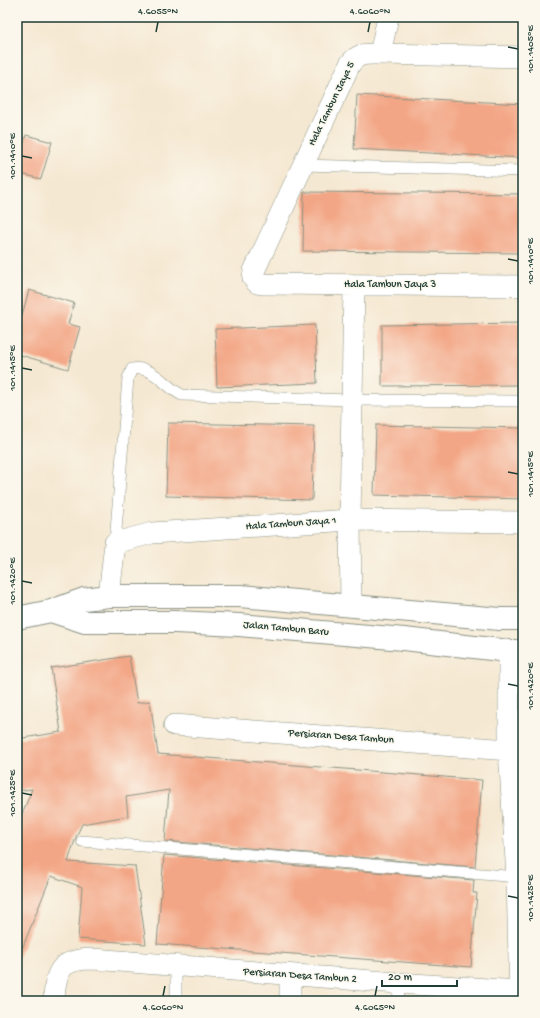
<svg xmlns="http://www.w3.org/2000/svg" width="540" height="1018" font-family="'Gochi Hand',sans-serif">
<style>
.building{fill:#f3a685}
.lines{fill:none;stroke-linecap:round;stroke-linejoin:round}
.lane-casing{stroke:#8a9283;stroke-width:12}
.street-casing{stroke:#8a9283;stroke-width:22}
.secondary-casing{stroke:#8a9283;stroke-width:24}
.lane{stroke:#fff;stroke-width:11}
.street{stroke:#fff;stroke-width:21}
.secondary{stroke:#fff;stroke-width:22}
.ticks{fill:none;stroke:#1f3d34;stroke-width:1.5}
.labels{text-anchor:middle;dominant-baseline:central;stroke-width:3;stroke-linejoin:round;paint-order:stroke}
.street-label{font-size:11px;fill:#1f3d34;stroke:#fbf7ec}
.neatline{fill:none;stroke:#1f3d34;stroke-width:1.5}
.ticks-label{font-size:10px;text-anchor:middle;fill:#1f3d34}
</style>
<rect width="100%" height="100%" fill="#fbf7ec"/>
<filter id="ink" filterUnits="userSpaceOnUse"><feTurbulence type="fractalNoise" baseFrequency=".025" numOctaves="2"/><feDisplacementMap in="SourceGraphic" scale="8" xChannelSelector="R" yChannelSelector="G"/><feConvolveMatrix kernelMatrix="1 2 1 2 8 2 1 2 1" color-interpolation-filters="sRGB"/></filter>
<filter id="wash" filterUnits="userSpaceOnUse"><feTurbulence type="fractalNoise" baseFrequency=".012" numOctaves="4" result="noise"/><feDisplacementMap in="SourceGraphic" scale="16" xChannelSelector="R" yChannelSelector="G"/><feGaussianBlur stdDeviation="0.9" result="paint"/><feColorMatrix in="noise" values="0 0 0 0 0 0 0 0 0 0 0 0 0 0 0 0 0 1.4 0 .05"/><feComposite in="paint" operator="in"/></filter>
<g filter="url(#wash)">
<rect width="100%" height="100%" fill="#f5e8d2"/>
<g id="blocks">
<path class="building" d="M 357,95 L 523,104 L 523,158 L 354,149 Z
M 26,135 L 52,142 L 41,179 L 17,173 L 17,168 Z
M 304,192 L 523,194 L 523,253 L 303,251 Z
M 29,290 L 74,303 L 68,324 L 80,327 L 68,369 L 17,354 L 17,333 Z
M 523,323 L 523,385 L 382,386 L 382,325 Z
M 315,325 L 317,383 L 217,387 L 215,329 Z
M 168,423 L 314,426 L 312,500 L 166,496 Z
M 376,425 L 523,428 L 523,499 L 374,495 Z
M 129,656 L 137,703 L 150,701 L 158,754 L 482,780 L 475,867 L 165,841 L 169,790 L 126,797 L 128,816 L 82,824 L 76,837 L 68,862 L 135,866 L 146,944 L 78,939 L 82,887 L 51,876 L 18,959 L 17,959 L 17,827 L 32,789 L 17,791 L 17,739 L 61,732 L 51,668 Z
M 164,855 L 474,880 L 473,893 L 477,893 L 471,967 L 157,944 Z"/>
</g>
</g>
<g filter="url(#ink)">
<use href="#blocks" fill-opacity="0" stroke="#8a9283" stroke-width="1"/>
<g class="lines">
<g class="lane-casing">
<path id="lane" d="M 302,165 L 523,171
M 115,543 L 128,378 L 132,369 C 153,365 165,387 182,395 L 353,400 L 523,401
M 82,841 L 517,877
M 176,966 L 176,1001
M 398,983 L 399,1001"/>
</g>
<g class="street-casing">
<path id="street" d="M 380,54 L 388,17
M 523,57 L 380,54 C 367,54 359,52 350,64 L 254,271 L 253,278 L 257,283 L 264,284 L 523,286
M 109,596 L 115,543 L 152,533 L 350,520 L 523,522
M 351,606 L 350,520 L 354,285
M 509,651 L 509,750 L 517,877 L 520,1001
M 174,725 L 509,750
M 290,975 L 290,1001
M 54,1001 C 55,970 61,959 93,959 L 398,983 L 520,991"/>
</g>
<g class="secondary-casing">
<path id="secondary" d="M 51,611 L 85,622 L 175,622 L 239,625 L 404,639 L 509,651 L 523,651
M 17,618 L 51,611 L 84,599 L 109,596 L 240,596 L 500,619 L 523,619"/>
</g>
<use href="#lane" class="lane"/>
<use href="#street" class="street"/>
<use href="#secondary" class="secondary"/>
</g>
</g>
<path class="ticks" d="M 156,32 L 158,22M 368,32 L 370,22M 508,47 L 518,49M 22,156 L 32,158M 508,259 L 518,261M 22,368 L 32,370M 508,472 L 518,474M 22,581 L 32,583M 508,684 L 518,686M 22,793 L 32,795M 508,896 L 518,898M 163,996 L 165,986M 375,996 L 377,986"/>
<g class="labels">
<g class="street-label">
<text transform="translate(332 104) rotate(-64)">Hala Tambun Jaya 5</text>
<text x="390" y="285">Hala Tambun Jaya 3</text>
<text transform="translate(291 524) rotate(-4)">Hala Tambun Jaya 1</text>
<text transform="translate(286 629) rotate(5)">Jalan Tambun Baru</text>
<text transform="translate(341 737) rotate(4)">Persiaran Desa Tambun</text>
<text transform="translate(300 976) rotate(4)">Persiaran Desa Tambun 2</text>
</g>
</g>
<rect width="540" height="1018" fill="none" stroke="#fbf7ec" stroke-width="44"/>
<path d="M382 980v6h75v-6" fill="none" stroke="#1f3d34" stroke-width="2"/>
<text x="388" y="980" font-size="12" fill="#1f3d34" stroke="#fbf7ec" stroke-width="3" paint-order="stroke">20 m</text>
<rect x="22" y="22" width="496" height="974" class="neatline"/>
<g class="ticks-label">
<text x="158" y="14">4.6055°N</text>
<text x="370" y="14">4.6060°N</text>
<text transform="translate(529 49) rotate(-90)" y="4">101.1405°E</text>
<text transform="translate(11 156) rotate(-90)" y="4">101.1410°E</text>
<text transform="translate(529 261) rotate(-90)" y="4">101.1410°E</text>
<text transform="translate(11 368) rotate(-90)" y="4">101.1415°E</text>
<text transform="translate(529 474) rotate(-90)" y="4">101.1415°E</text>
<text transform="translate(11 581) rotate(-90)" y="4">101.1420°E</text>
<text transform="translate(529 686) rotate(-90)" y="4">101.1420°E</text>
<text transform="translate(11 793) rotate(-90)" y="4">101.1425°E</text>
<text transform="translate(529 898) rotate(-90)" y="4">101.1425°E</text>
<text x="163" y="1010">4.6060°N</text>
<text x="375" y="1010">4.6065°N</text>
</g>
</svg>
